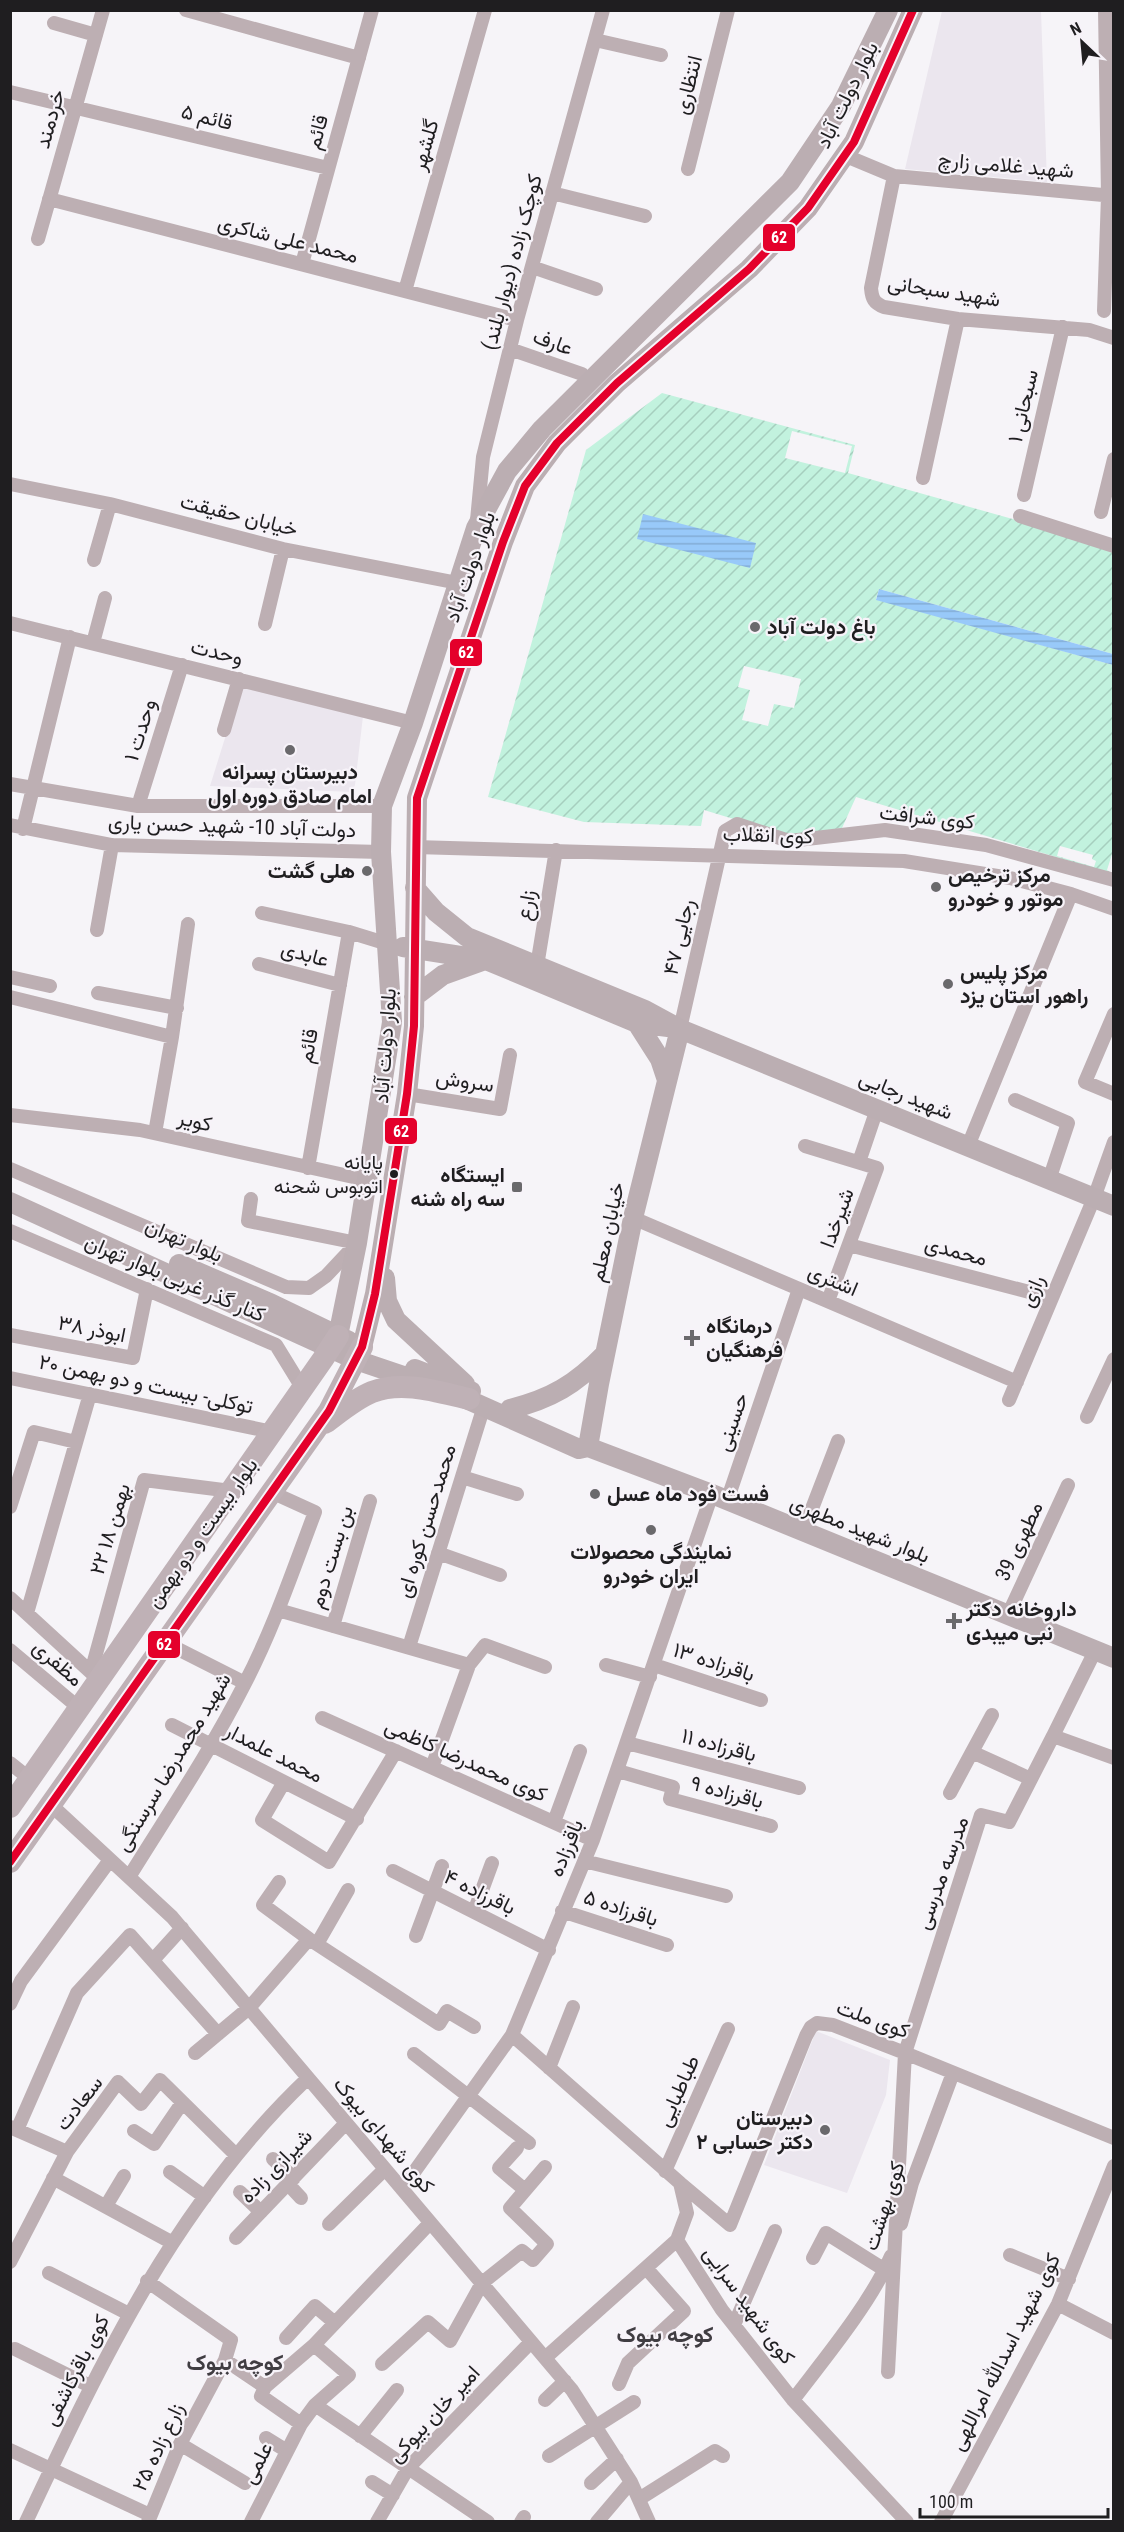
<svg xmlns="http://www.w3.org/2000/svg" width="1124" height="2532" font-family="'Roboto Condensed',Vazirmatn,sans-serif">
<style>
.built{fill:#ebe6ee}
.garden{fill:url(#garden-furrows);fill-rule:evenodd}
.water{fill:url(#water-rules)}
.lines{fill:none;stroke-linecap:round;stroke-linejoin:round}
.minor{stroke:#bdafb3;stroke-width:14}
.secondary{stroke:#bbaeb2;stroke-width:20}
.primary{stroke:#bfb1b6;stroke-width:22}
.bus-1-casing{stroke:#f7f3f9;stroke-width:12}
.bus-1{stroke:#e4002b;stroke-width:8}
.poi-dot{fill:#6a696c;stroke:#f7f3f9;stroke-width:2}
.bus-dot{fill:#1f1e20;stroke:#f7f3f9;stroke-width:2}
.labels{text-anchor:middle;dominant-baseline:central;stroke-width:4.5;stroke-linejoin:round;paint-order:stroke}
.bus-label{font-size:20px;fill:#1f1e20;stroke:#f7f3f9;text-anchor:end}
.street-label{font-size:21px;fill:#1f1e20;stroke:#f7f3f9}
.poi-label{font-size:21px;font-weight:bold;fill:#1f1e20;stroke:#f7f3f9;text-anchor:start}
.neighbourhood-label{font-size:22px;font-weight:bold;fill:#403d42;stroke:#f7f3f9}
.line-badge{stroke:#f7f3f9;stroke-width:2}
.badge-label{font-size:16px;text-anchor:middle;font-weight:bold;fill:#fff}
</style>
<defs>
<pattern id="garden-furrows" width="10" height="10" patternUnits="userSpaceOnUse" patternTransform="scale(1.5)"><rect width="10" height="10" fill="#c2f2de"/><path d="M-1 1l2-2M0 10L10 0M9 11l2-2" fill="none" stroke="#a6cfbe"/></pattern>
<pattern id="water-rules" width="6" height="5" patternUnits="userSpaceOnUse" patternTransform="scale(1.5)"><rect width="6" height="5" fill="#98c9f9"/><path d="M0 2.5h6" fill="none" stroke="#83acd5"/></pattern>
</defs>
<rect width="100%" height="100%" fill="#f6f4f8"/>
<path class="built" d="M 942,11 L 1041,11 L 1047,182 L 905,169 Z
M 241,687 L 363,716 L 355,785 L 352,792 L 210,786 Z
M 816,2031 L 890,2060 L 886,2095 L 847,2193 L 764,2165 Z"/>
<path class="garden" d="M 662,393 L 855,445 L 848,473 L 1113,547 L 1113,654 L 879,589 L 876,599 L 1113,665 L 1114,848 L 1107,870 L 1113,874 L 856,797 L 842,828 L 790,836 L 704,810 L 701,826 L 584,822 L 488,797 L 586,450 ZM 792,431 L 852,446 L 845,473 L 785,458 ZM 744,666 L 801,679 L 794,708 L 774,704 L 768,726 L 742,720 L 750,690 L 738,687 ZM 1060,846 L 1093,855 L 1092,859 L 1096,861 L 1094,867 L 1057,856 Z"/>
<path class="water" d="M 643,514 L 756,543 L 750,568 L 637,539 Z
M 879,589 L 1113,654 L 1113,665 L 876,600 Z"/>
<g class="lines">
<path class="minor" d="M 186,10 L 359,58
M 54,23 L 96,35
M 595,40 L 661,55
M 10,92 L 328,168
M 846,156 L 894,176 L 871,288 C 872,299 874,303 884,307 L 958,319 L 1089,330 L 1114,338
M 688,169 L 728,10
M 894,176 L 1114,196
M 552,193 L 645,216
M 49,199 L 517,320
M 38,239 L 103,10
M 302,264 L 372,10
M 532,267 L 596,289
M 405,291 L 485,10
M 1104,311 L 1108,196 L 1105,10
M 510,349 L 582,374
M 923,478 L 958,319
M 10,484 L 110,504 L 283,549 L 458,583
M 1024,495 L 1063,327
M 1101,512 L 1114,459
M 1020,516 L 1114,546
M 477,520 L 483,457 L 517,320 L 603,10
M 94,560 L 110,504
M 10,623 L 413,723
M 265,624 L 283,549
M 93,643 L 105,598
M 224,730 L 239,679
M 10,784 L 138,806 L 382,806
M 138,806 L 182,665
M 10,825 L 112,845 L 381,852
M 23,829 L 70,637
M 415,847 L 904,861 L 1010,878 L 1071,894 L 1114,909
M 262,913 L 349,932
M 97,930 L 112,845
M 259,964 L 340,985
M 537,966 L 556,850
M 10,977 L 50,986
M 98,993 L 177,1008
M 10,997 L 172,1037
M 1114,1014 L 1085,1082 L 1114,1094
M 680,1029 L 725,831 L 737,824 L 789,841 L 885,830 L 986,845 L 1114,880
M 407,1094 L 500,1109 L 510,1055
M 1015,1100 L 1068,1123 L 1049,1180
M 10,1115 L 140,1130 L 367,1180
M 155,1133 L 172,1037 L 188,924
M 805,1146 L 877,1168 L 828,1301
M 968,1146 L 1071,894
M 859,1162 L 877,1109
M 308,1168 L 349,932 L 388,944
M 10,1169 L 286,1287 L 309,1288 L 326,1276 L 356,1244
M 251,1199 L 248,1221 L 357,1243
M 633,1218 L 1017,1382
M 10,1231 L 276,1345 L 303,1389
M 849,1245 L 1052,1298
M 10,1335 L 133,1358 L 147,1289
M 10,1378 L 273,1432
M 1009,1400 L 1094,1198 L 1114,1142
M 1087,1417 L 1114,1359
M 462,1477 L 517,1494
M 727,1501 L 799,1289
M 10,1507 L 34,1432 L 76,1442
M 803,1532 L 838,1441
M 438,1553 L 500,1575
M 10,1598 L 95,1676
M 278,1610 L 469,1665 L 485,1645 L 545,1667
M 27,1613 L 90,1394
M 1008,1615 L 1068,1485
M 333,1626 L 370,1501
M 164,1642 L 245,1683
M 409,1647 L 484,1406
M 10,1650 L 79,1708
M 606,1665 L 650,1677
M 654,1665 L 761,1700
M 91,1672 L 144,1480 L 231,1491
M 992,1715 L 972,1752 L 1031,1779
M 322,1718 L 593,1840
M 172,1725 L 357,1819
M 1053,1736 L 1095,1651
M 627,1743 L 799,1788
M 10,1763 L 30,1779
M 432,1767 L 469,1665
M 618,1771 L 673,1787 L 670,1799 L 771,1826
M 284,1782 L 262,1820 L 329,1862 L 396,1751
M 950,1793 L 972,1752
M 50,1804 L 172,1917 L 572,2390 L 631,2482 L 649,2522
M 554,1822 L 580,1751
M 584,1861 L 726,1896
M 393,1871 L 549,1950
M 129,1877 C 168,1814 210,1752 244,1685 C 273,1630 293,1570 315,1512 L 271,1492
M 279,1882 L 263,1905 L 309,1939
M 562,1911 L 667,1945
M 474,1912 L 492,1863
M 416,1936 L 442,1866
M 317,1944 L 348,1890
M 153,1960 L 182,1928
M 10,2004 L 21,1981 L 110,1860
M 512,2035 L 680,2183 L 687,2213 L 677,2240 L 722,2310 L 793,2400 L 907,2522
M 195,2053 L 249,2008 L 309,1939 L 439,2024 L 447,2011 L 474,2027
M 414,2054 L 529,2143
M 549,2068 L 573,2007
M 10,2127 L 67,2152
M 17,2130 L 77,1993 L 130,1935 L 218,2034
M 134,2131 L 154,2144 L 182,2103
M 517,2148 L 499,2168 L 525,2190
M 273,2159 L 294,2178
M 665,2171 L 728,2029
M 170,2172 L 205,2197
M 53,2178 L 171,2242
M 680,2183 L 730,2225 L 806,2036 L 811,2027 L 817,2023 L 833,2025 L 905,2053 L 1114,2138
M 288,2184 L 301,2198
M 402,2189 L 512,2035 L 593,1840 L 712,1494
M 240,2192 L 261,2212
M 106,2206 L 124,2176
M 329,2224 L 385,2169
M 901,2224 L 912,2183 L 953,2073
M 236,2238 L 346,2123
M 1010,2255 L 1069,2279
M 813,2258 L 826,2233 L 885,2270
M 10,2262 L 67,2152 L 118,2082 L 141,2104 L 160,2080 L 236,2155
M 49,2273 L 129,2314
M 147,2281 L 231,2340 L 225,2360 L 265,2387 L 261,2396 L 301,2424 L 315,2405 L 488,2522
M 1058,2304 L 1114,2333
M 734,2325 L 775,2231
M 286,2338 L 315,2306 L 335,2323
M 314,2345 L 349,2375 L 315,2405
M 15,2349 L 90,2386
M 545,2358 L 677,2240
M 382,2364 L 428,2322 L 450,2341 L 482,2283 L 522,2251 L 533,2260 L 547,2244 L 510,2208 L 545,2167
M 888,2372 L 905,2053 L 981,1815 L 1009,1822 L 1053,1736 L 1114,1758
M 619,2384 L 628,2363 L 684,2311 L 646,2268
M 265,2387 L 314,2345 L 430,2223
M 545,2400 L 565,2381
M 793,2400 C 825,2358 870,2304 891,2256
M 360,2436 L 397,2390
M 266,2438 L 287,2451
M 180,2444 L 245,2483
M 10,2450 L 150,2515
M 549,2456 L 634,2402
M 372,2482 L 393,2495
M 591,2483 L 617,2459
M 639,2499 L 715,2451 L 723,2456
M 26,2522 C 102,2360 176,2203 308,2078
M 148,2522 L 180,2444 L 225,2360
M 251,2522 L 301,2424
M 377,2522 L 408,2468 L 531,2342
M 521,2522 L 524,2517
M 597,2522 L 631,2482
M 941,2522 L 1058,2304 L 1114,2166"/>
<path class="secondary" d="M 415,888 L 436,912 L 467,937 L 645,1010 L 680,1029 L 1114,1206
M 403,947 L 486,960 L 637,1023 L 668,1027
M 414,997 L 443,975 L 482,961
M 637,1023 L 660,1059 L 667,1080
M 10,1202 L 356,1360 L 427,1384
M 179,1264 L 272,1304 L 349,1341
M 385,1278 L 387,1301 L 396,1320 L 465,1384
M 338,1336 L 357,1243 L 392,1022 L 381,852 L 382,806 L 413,723 L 476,528 L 507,471 L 542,429 L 790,182 L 841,106 L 888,10
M 362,1347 L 375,1294 L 407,1094 L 414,1026 L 417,798 L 503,542 L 525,486 L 557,443 L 617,383 L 749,269 L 808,208 L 854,142 L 913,10
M 415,1369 L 471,1391
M 455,1394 L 579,1449 L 588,1447 L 712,1494 L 1114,1658
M 510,1409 C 551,1399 576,1384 605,1354
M 588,1447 L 599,1384 L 633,1218 L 680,1029"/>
<path class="primary" d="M 325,1423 C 340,1412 355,1399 372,1392 C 403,1380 438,1392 469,1399
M 10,1807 L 323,1359 L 338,1336
M 10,1862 L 329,1411 L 362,1347"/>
<g class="bus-1-casing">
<path id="bus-1" d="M 10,1862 L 329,1411 L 362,1347 L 375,1294 L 407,1094 L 414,1026 L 417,798 L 503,542 L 525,486 L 557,443 L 617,383 L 749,269 L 808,208 L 854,142 L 913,10"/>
</g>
<use href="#bus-1" class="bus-1"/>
</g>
<g class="poi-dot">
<circle cx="755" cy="627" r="6"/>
<circle cx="290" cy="750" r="6"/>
<circle cx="367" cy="871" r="6"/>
<circle cx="936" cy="887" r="6"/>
<circle cx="948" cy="984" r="6"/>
<rect x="511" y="1181" width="12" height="12" rx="3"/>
<path d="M689 1329h6v6h6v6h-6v6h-6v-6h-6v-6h6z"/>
<circle cx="595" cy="1494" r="6"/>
<circle cx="651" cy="1530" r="6"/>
<path d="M951 1612h6v6h6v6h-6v6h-6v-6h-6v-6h6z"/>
<circle cx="825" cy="2130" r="6"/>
</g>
<circle class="bus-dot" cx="394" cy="1174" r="5"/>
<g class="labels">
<g class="bus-label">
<text x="383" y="1162">پایانه<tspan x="383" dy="24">اتوبوس شحنه</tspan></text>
</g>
<g class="street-label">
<text transform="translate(688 85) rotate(-76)">انتظاری</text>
<text transform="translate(847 95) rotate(-64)">بلوار دولت آباد</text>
<text transform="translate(207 117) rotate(14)">قائم ۵</text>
<text transform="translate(50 119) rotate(-74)">خردمند</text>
<text transform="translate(317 132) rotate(-75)">قائم</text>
<text transform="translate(425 145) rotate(-74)">گلشهر</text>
<text transform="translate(1006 165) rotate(5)">شهید غلامی زارچ</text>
<text transform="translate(288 239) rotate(14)">محمد علی شاکری</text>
<text transform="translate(512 262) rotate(-75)">کوچک زاده (دیوار بلند)</text>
<text transform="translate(944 291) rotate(9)">شهید سبحانی</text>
<text transform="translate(553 342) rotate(20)">عارف</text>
<text transform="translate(1023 406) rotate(-77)">سبحانی ۱</text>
<text transform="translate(239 515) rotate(14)">خیابان حقیقت</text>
<text transform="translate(470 567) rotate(-71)">بلوار دولت آباد</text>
<text transform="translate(217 652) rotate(14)">وحدت</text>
<text transform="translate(140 730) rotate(-73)">وحدت ۱</text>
<text transform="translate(927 817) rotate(6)">کوی شرافت</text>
<text transform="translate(232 826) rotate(2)">دولت آباد 10- شهید حسن یاری</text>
<text transform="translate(768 835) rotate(2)">کوی انقلاب</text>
<text transform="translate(526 905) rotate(-80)">زارع</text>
<text transform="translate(679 937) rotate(-77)">رجایی ۴۷</text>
<text transform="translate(305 954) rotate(15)">عابدی</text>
<text transform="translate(308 1046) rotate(-80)">قائم</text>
<text transform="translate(385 1046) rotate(-86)">بلوار دولت آباد</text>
<text transform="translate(465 1081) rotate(8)">سروش</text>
<text transform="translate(906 1095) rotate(22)">شهید رجایی</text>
<text transform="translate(195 1121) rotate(13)">کویر</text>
<text transform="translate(837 1218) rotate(-70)">شیرخدا</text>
<text transform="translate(607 1232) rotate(-78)">خیابان معلم</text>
<text transform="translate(184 1240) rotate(23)">بلوار تهران</text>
<text transform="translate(956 1251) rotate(15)">محمدی</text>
<text transform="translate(175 1278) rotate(23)">کنار گذر غربی بلوار تهران</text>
<text transform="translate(833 1280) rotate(23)">اشتری</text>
<text transform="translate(1032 1291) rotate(-67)">رازی</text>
<text transform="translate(92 1329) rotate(11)">۳۸ ابوذر</text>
<text transform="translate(146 1384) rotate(12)">توکلی- بیست و دو بهمن ۲۰</text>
<text transform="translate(732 1422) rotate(-71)">حسینی</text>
<text transform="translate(426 1521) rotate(-73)">محمدحسن کوره ای</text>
<text transform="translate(110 1529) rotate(-73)">۲۲ بهمن ۱۸</text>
<text transform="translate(860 1529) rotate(22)">بلوار شهید مطهری</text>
<text transform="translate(202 1533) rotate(-55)">بلوار بیست و دو بهمن</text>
<text transform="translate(1019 1541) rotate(-65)">مطهری 39</text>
<text transform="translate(331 1557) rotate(-73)">بن بست دوم</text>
<text transform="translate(714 1662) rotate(18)">باقرزاده ۱۳</text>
<text transform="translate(58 1663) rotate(41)">مظفری</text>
<text transform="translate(719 1745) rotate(15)">باقرزاده ۱۱</text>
<text transform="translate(274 1753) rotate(27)">محمد علمدار</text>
<text transform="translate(466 1760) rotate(24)">کوی محمدرضا کاظمی</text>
<text transform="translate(173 1762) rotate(-59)">شهید محمدرضا سرسنگی</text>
<text transform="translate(727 1792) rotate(15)">باقرزاده ۹</text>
<text transform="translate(566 1848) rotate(-68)">باقرزاده</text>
<text transform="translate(942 1873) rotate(-70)">مدرسه مدرسی</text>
<text transform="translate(480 1892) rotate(26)">باقرزاده ۴</text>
<text transform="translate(621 1908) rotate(18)">باقرزاده ۵</text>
<text transform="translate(873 2019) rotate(20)">کوی ملت</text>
<text transform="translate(678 2091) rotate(-66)">طباطبایی</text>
<text transform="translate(79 2103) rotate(-52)">سعادت</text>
<text transform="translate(384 2135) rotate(50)">کوی شهدای بیوک</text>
<text transform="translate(276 2166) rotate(-46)">شیرازی زاده</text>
<text transform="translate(884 2206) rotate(-72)">کوی بهشت</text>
<text transform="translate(749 2305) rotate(54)">کوی شهید سرایی</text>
<text transform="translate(1005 2352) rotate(-63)">کوی شهید اسدالله امراللهی</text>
<text transform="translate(76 2370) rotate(-63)">کوی باقرکاشفی</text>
<text transform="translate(434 2414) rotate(-47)">امیر خان بیوکی</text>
<text transform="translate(158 2447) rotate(-65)">زارع زاده ۲۵</text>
<text transform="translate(257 2463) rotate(-63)">علمی</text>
</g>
<g class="poi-label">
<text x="767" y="627">باغ دولت آباد</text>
<text x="290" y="772" text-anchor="middle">دبیرستان پسرانه<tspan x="290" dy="24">امام صادق دوره اول</tspan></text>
<text x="355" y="871" text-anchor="end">هلى گشت</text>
<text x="948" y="875">مرکز ترخیص<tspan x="948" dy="24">موتور و خودرو</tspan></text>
<text x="960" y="972">مرکز پلیس<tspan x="960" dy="24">راهور استان یزد</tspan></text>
<text x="505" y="1175" text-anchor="end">ایستگاه<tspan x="505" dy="24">سه راه شنه</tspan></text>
<text x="706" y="1326">درمانگاه<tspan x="706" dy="24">فرهنگیان</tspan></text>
<text x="607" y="1494">فست فود ماه عسل</text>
<text x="651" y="1552" text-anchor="middle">نمایندگی محصولات<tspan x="651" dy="24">ایران خودرو</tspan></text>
<text x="966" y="1609">داروخانه دکتر<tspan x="966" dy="24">نبی میبدی</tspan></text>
<text x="813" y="2118" text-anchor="end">دبیرستان<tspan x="813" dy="24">دکتر حسابی ۲</tspan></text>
</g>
<g class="neighbourhood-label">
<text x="665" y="2334">کوچه بیوک</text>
<text x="235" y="2362">کوچه بیوک</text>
</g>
</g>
<g class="line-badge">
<rect x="762" y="223" width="34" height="29" rx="6" fill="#e4002b"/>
<rect x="449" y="638" width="34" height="29" rx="6" fill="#e4002b"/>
<rect x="384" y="1117" width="34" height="28" rx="6" fill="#e4002b"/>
<rect x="147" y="1630" width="34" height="29" rx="6" fill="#e4002b"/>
</g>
<g class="badge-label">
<text x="779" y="243">62</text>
<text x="466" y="658">62</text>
<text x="401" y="1137">62</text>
<text x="164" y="1650">62</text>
</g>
<rect width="1124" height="2532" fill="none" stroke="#1f1e20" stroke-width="24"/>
<g transform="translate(1082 42) rotate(334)" stroke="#f7f3f9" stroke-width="4.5" paint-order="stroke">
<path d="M0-4.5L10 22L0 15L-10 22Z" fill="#1f1e20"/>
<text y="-9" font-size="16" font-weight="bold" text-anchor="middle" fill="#1f1e20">N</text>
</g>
<path d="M920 2508v9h188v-9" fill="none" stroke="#1f1e20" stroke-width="3"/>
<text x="929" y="2508" font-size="18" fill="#1f1e20" stroke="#f7f3f9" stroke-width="4.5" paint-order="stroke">100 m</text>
</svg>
